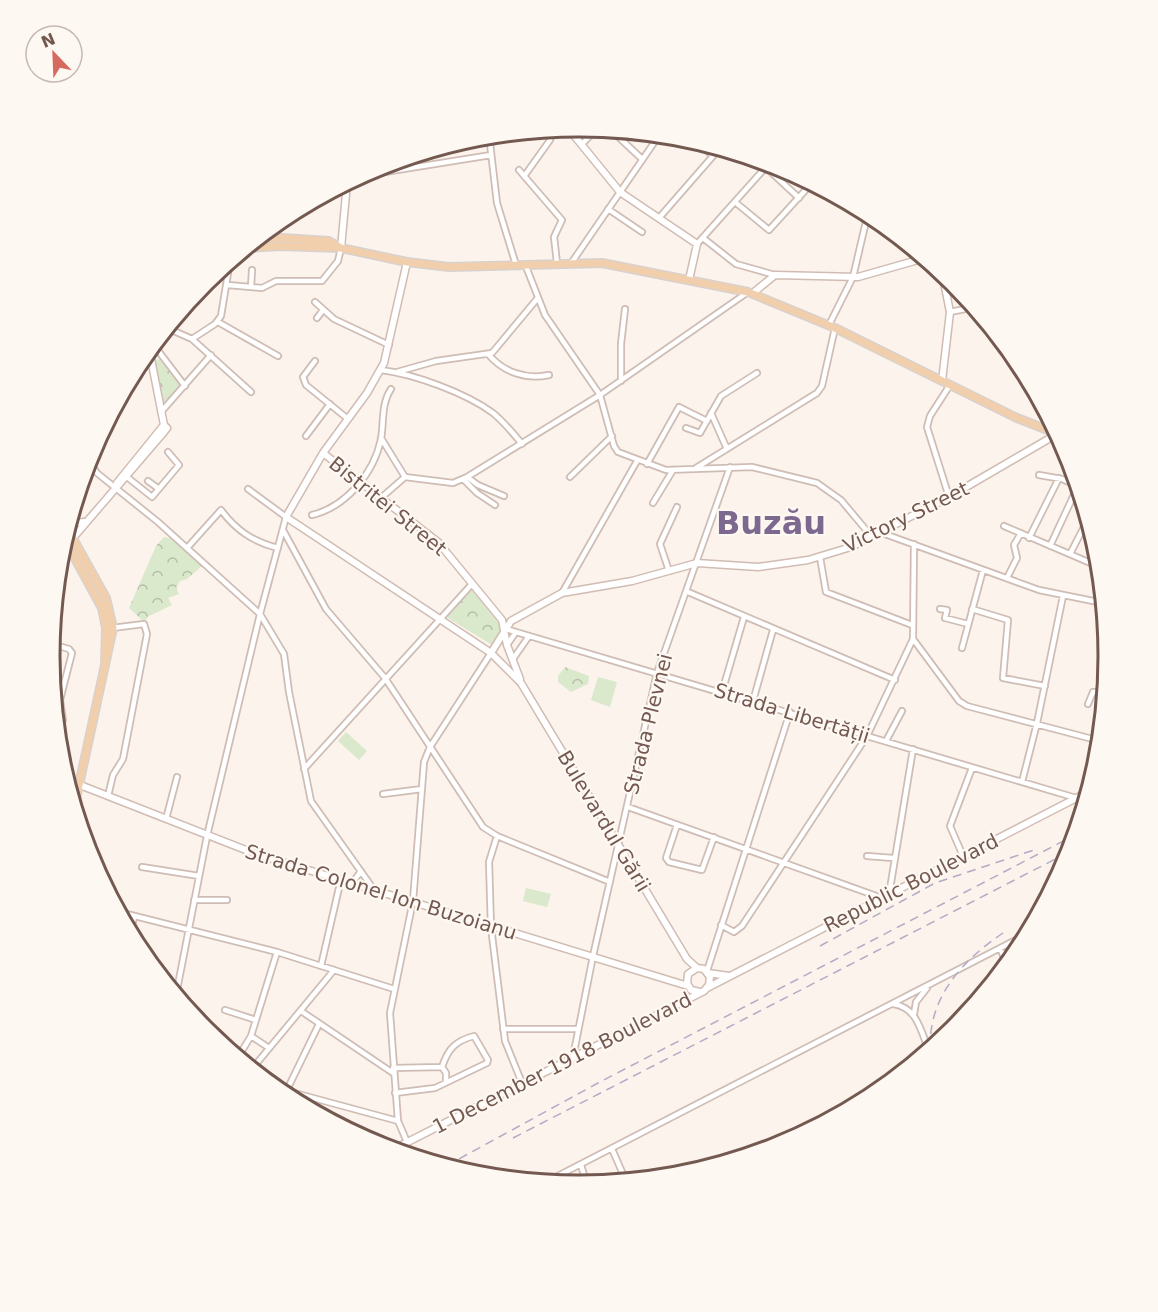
<svg xmlns="http://www.w3.org/2000/svg" width="1158" height="1312" font-family="'DejaVu Sans',sans-serif">
<style>
.green{fill:#dae8cb}
.park{fill:url(#park-crowns)}
.lines{fill:none;stroke-linecap:round;stroke-linejoin:round}
.street-casing{stroke:#cfbdb5;stroke-width:8}
.secondary-casing{stroke:#d1bcb3;stroke-width:9}
.primary-casing{stroke:#d8d1ce;stroke-width:10}
.street{stroke:#fff;stroke-width:4.5}
.secondary{stroke:#fff;stroke-width:6}
.primary{stroke:#f2cfac;stroke-width:7}
.rail{stroke:#b5aac5;stroke-width:1.5;stroke-dasharray:9 6;stroke-linecap:butt}
.labels{text-anchor:middle;dominant-baseline:central;stroke-width:4.5;stroke-linejoin:round;paint-order:stroke}
.street-label{font-size:20px;fill:#745951;stroke:#fef8f3}
.town-label{font-size:32px;font-weight:bold;fill:#7d698f;stroke:#fef8f3}
.rim{fill:none;stroke:#745951;stroke-width:3}
</style>
<defs>
<pattern id="park-crowns" width="20" height="18" patternUnits="userSpaceOnUse" patternTransform="scale(1.5)"><rect width="20" height="18" fill="#dae8cb"/><path d="M2 6a3 3 0 1 1 6 0M12 15a3 3 0 1 1 6 0" fill="none" stroke="#b5bfa7"/></pattern>
</defs>
<rect width="100%" height="100%" fill="#fbf3ec"/>
<path class="green" d="M 598,677 L 617,682 L 610,707 L 591,700 Z
M 346,732 L 367,751 L 359,760 L 338,741 Z
M 526,888 L 551,894 L 547,907 L 523,901 Z"/>
<path class="park" d="M 159,359 L 182,388 L 164,406 L 154,361 Z
M 164,537 L 173,539 L 202,566 L 187,579 L 180,581 L 176,588 L 179,594 L 168,598 L 172,605 L 149,616 L 144,622 L 129,608 L 156,546 Z
M 472,590 L 500,625 L 501,629 L 492,645 L 448,618 L 448,615 Z
M 565,667 L 589,676 L 588,684 L 571,692 L 558,682 L 558,676 Z"/>
<g class="lines">
<g class="street-casing">
<path id="street" d="M 611,130 L 642,159
M 489,135 L 497,203 L 516,265
M 695,140 L 713,156
M 582,144 L 598,128
M 758,160 L 799,198
M 519,170 L 562,220 L 554,237 L 557,263
M 525,175 L 550,140
M 360,176 L 491,155
M 735,202 L 769,230 L 812,183
M 608,209 L 642,232
M 659,218 L 720,148
M 703,238 L 736,264 L 775,275
M 697,244 L 766,167
M 572,262 L 660,134
M 525,264 L 545,315 L 600,395 L 614,446 L 618,452 L 666,470 L 752,467 L 817,483 L 841,500 L 872,537
M 228,285 L 262,288 L 276,281 L 322,281 L 338,261 L 341,248
M 251,287 L 252,270
M 315,302 L 334,319 L 389,345
M 950,312 L 975,307
M 317,318 L 323,310
M 218,322 L 278,356
M 829,325 L 853,277 L 868,213
M 167,328 L 192,339 L 251,392
M 192,339 L 215,324 L 221,316 L 230,261
M 153,344 L 185,386
M 488,354 C 503,372 526,380 549,375
M 315,361 L 303,377 L 306,385 L 348,419
M 381,370 C 414,374 466,393 493,413 C 504,422 513,433 522,444
M 397,372 L 436,361 L 492,353 L 537,299
M 129,381 L 151,360
M 621,381 L 621,344 L 625,309
M 161,412 L 211,355
M 711,413 L 727,449
M 686,428 L 700,433 L 721,396 L 757,373
M 306,436 L 330,404
M 381,438 L 405,477
M 88,460 L 97,473 L 158,522 L 260,614 L 284,654 L 289,692 L 311,801 L 372,887
M 647,464 L 679,407 L 707,421
M 696,468 L 817,393 L 822,386 L 835,328
M 1039,475 L 1062,479 L 1078,486
M 127,477 L 152,497 L 179,465 L 168,452
M 467,477 L 478,485 L 504,496
M 570,477 L 612,436
M 463,479 L 477,493 L 495,505
M 148,481 L 159,489
M 382,497 L 405,477 L 453,483 L 467,477 L 600,395 L 748,292
M 949,497 L 927,427 L 930,416 L 950,385
M 653,503 L 673,470
M 312,515 C 346,507 374,473 381,439 C 384,422 381,404 391,389
M 1004,526 L 1100,567
M 283,530 L 326,609 L 385,678 L 483,827 L 497,836 L 610,882
M 882,533 L 1039,590 L 1103,603
M 1029,538 L 1059,478
M 914,544 L 913,639 L 959,701 L 967,706 L 1100,741
M 1050,546 L 1078,486
M 187,548 L 221,510 C 236,530 253,542 278,548
M 1070,554 L 1088,519
M 820,557 L 826,592 L 912,625
M 669,571 L 660,544 L 677,507
M 1007,578 L 1017,558 L 1014,545 L 1021,533
M 688,592 L 895,680
M 562,593 L 637,461
M 940,609 L 947,610 L 945,618 L 968,624
M 972,609 L 1008,620 L 1003,678 L 1045,686
M 506,629 L 1076,798
M 51,644 L 69,649 L 72,653 L 60,700 L 63,720 L 57,730
M 507,645 L 516,632
M 962,648 L 983,570
M 513,659 L 529,636
M 722,692 L 744,617
M 753,701 L 773,630
M 1088,704 L 1093,692 L 1105,692
M 886,741 L 902,711
M 304,769 L 472,584
M 66,779 L 80,785
M 1022,782 L 1037,723 L 1063,596
M 383,794 L 422,789
M 108,796 L 113,775 L 123,759 L 147,634 L 144,624 L 112,628
M 628,807 L 882,898
M 166,819 L 177,777
M 677,825 L 666,858 L 669,862 L 702,870 L 714,837
M 497,836 L 489,862 L 491,927 L 505,1041 L 522,1083
M 867,856 L 893,858
M 963,856 L 950,826 L 972,768
M 142,867 L 199,876
M 102,882 L 106,889
M 353,882 L 361,871
M 889,895 L 913,749
M 194,900 L 227,900
M 119,912 L 277,952 L 394,989
M 721,925 L 734,932 L 742,926 L 867,736 L 913,639
M 130,934 L 134,917
M 1000,948 L 1007,965
M 321,966 L 341,879
M 707,971 L 790,712
M 176,995 L 207,836 L 260,614 L 286,517 L 248,489
M 893,1004 C 917,1007 921,1031 929,1051
M 225,1010 L 256,1020
M 301,1011 L 393,1073
M 914,1014 L 916,1002 L 927,988
M 503,1029 L 578,1029
M 927,1047 L 942,1040
M 269,1048 L 251,1036 L 277,952
M 243,1049 L 251,1036
M 573,1057 L 593,956 L 657,673 L 730,467
M 393,1068 L 442,1067
M 252,1069 L 334,970
M 281,1093 L 291,1092 L 398,1121
M 395,1093 L 435,1088 L 487,1063 L 488,1060 L 474,1036 C 455,1041 448,1049 442,1067 L 446,1073 L 446,1081
M 284,1096 L 319,1024
M 407,1142 L 398,1121 L 390,1013 L 413,901 L 424,762 L 430,747 L 491,653
M 612,1149 L 626,1181
M 581,1165 L 587,1185
M 546,1182 L 1029,933"/>
</g>
<g class="secondary-casing">
<path id="secondary" d="M 568,128 L 620,192 L 697,244 L 689,280
M 341,248 L 347,183
M 407,262 L 384,363 L 367,393 L 323,453 L 286,517 L 491,653 L 521,683 L 687,959 L 697,968
M 942,272 L 950,312 L 942,381
M 753,293 L 775,275 L 858,277 L 925,258
M 149,349 L 164,425
M 323,453 L 438,542 L 502,620 L 507,645 L 520,679
M 116,488 L 117,483 L 164,425
M 68,524 L 84,522
M 60,553 L 164,432 L 167,428 L 164,425
M 491,653 L 511,621 L 562,593 L 632,581 L 697,563 L 758,567 L 808,560 L 851,547 L 949,497 L 1057,434
M 80,785 L 256,854 L 688,986
M 708,973 L 729,976
M 707,988 L 1088,792
M 392,1150 L 704,991 L 709,985 L 710,977 L 704,969 L 697,968 L 688,974 L 687,983 L 691,990 L 700,992"/>
</g>
<g class="primary-casing">
<path id="primary" d="M 256,239 L 282,238 L 329,241 L 341,248 L 407,262 L 449,267 L 602,263 L 748,292 L 835,328 L 1017,418 L 1058,434
M 245,248 L 281,246 L 341,248
M 67,528 L 106,598 L 113,628 L 74,808
M 64,538 L 102,608 L 106,628 L 105,666"/>
</g>
<use href="#street" class="street"/>
<use href="#secondary" class="secondary"/>
<use href="#primary" class="primary"/>
<path class="rail" d="M 820,946 L 935,883 L 1034,850
M 930,1049 C 929,996 962,961 1003,933
M 513,1138 L 1071,851
M 446,1166 L 598,1083 L 1075,835"/>
</g>
<g class="labels">
<g class="street-label">
<text transform="translate(388 506) rotate(39)">Bistritei Street</text>
<text transform="translate(906 517) rotate(-26)">Victory Street</text>
<text transform="translate(792 713) rotate(17)">Strada Libertății</text>
<text transform="translate(648 724) rotate(-76)">Strada Plevnei</text>
<text transform="translate(604 821) rotate(59)">Bulevardul Gării</text>
<text transform="translate(911 883) rotate(-27)">Republic Boulevard</text>
<text transform="translate(381 892) rotate(17)">Strada Colonel Ion Buzoianu</text>
<text transform="translate(562 1063) rotate(-27)">1 December 1918 Boulevard</text>
</g>
<g class="town-label">
<text x="771" y="523">Buzău</text>
</g>
</g>
<path d="M0 0H1158V1312H0ZM60 656a519 519 0 1 1 1038 0a519 519 0 1 1-1038 0Z" fill="#fef8f3" fill-rule="evenodd"/>
<path class="rim" d="M60 656a519 519 0 1 1 1038 0a519 519 0 1 1-1038 0Z"/>
<g transform="translate(54 54) rotate(337)"><circle r="28" fill="#fef8f3" stroke="#c7b8b2" stroke-width="1.5"/>
<path d="M0-4.5L10 22L0 15L-10 22Z" fill="#d76a5f"/>
<text y="-9" font-size="16" font-weight="bold" text-anchor="middle" fill="#745951">N</text>
</g>
</svg>
